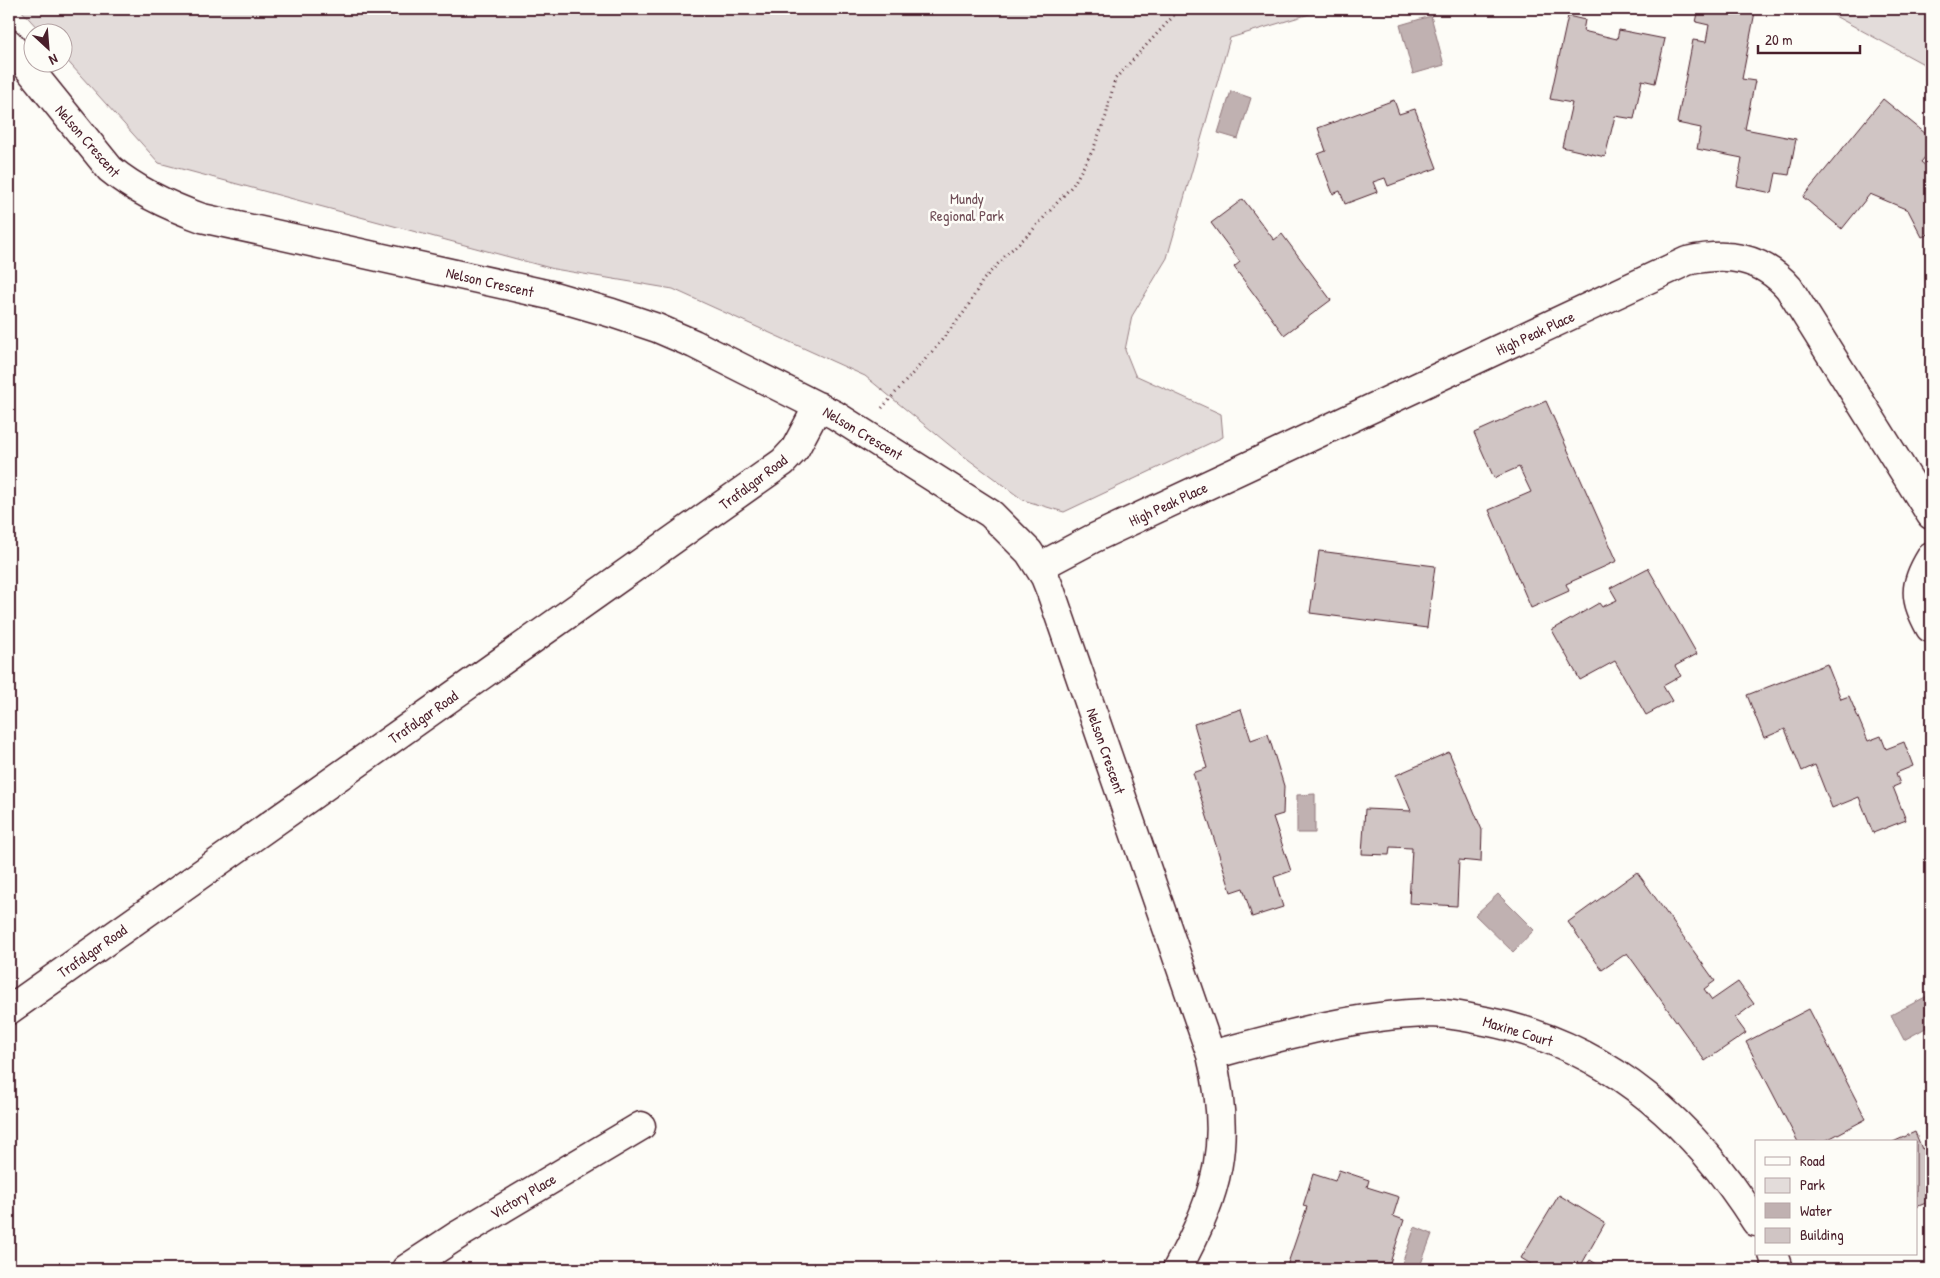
<svg xmlns="http://www.w3.org/2000/svg" width="1940" height="1278" font-family="'Patrick Hand',sans-serif">
<style>
.green{fill:#e3dcda;stroke:#967e82}
.water{fill:#c0b1b1;stroke:#91777b}
.building{fill:#d0c5c4;stroke:#4a1f2b}
.lines{fill:none;stroke-linecap:round;stroke-linejoin:round}
.street-casing{stroke:#4a1f2b;stroke-width:31}
.path{stroke:#4a1f2b;stroke-width:3;stroke-dasharray:1 4;stroke-linecap:butt}
.street{stroke:#fdfcf7;stroke-width:28}
.labels{text-anchor:middle;dominant-baseline:central;stroke-width:5;stroke-linejoin:round;paint-order:stroke}
.street-label{font-size:15px;fill:#4a1f2b;stroke:#fdfcf7}
.park-label{font-size:15px;fill:#704e57;stroke:#fdfcf7}
</style>
<rect width="100%" height="100%" fill="#fdfcf7"/>
<filter id="ink" filterUnits="userSpaceOnUse"><feTurbulence type="fractalNoise" baseFrequency=".02" numOctaves="2"/><feDisplacementMap in="SourceGraphic" scale="10" xChannelSelector="R" yChannelSelector="G"/><feConvolveMatrix kernelMatrix="1 2 1 2 8 2 1 2 1" color-interpolation-filters="sRGB"/></filter>
<g filter="url(#ink)">
<path class="green" d="M 20,9 L 1326,9 L 1230,38 L 1167,258 L 1132,316 L 1125,350 L 1135,375 L 1221,414 L 1223,437 L 1064,512 L 1023,500 L 953,448 L 865,376 L 673,289 L 554,269 L 159,163 L 63,56 L 62,32 L 41,32 Z
M 1822,9 L 1931,9 L 1931,68 Z"/>
<path class="water" d="M 1431,16 L 1444,65 L 1413,74 L 1400,25 Z
M 1231,91 L 1251,98 L 1238,139 L 1218,133 Z
M 1315,794 L 1315,833 L 1297,833 L 1297,795 Z
M 1498,894 L 1534,930 L 1513,952 L 1475,915 Z
M 1931,994 L 1931,1025 L 1904,1040 L 1891,1015 Z
M 1415,1227 L 1432,1234 L 1419,1269 L 1400,1269 Z"/>
<path class="building" d="M 1699,9 L 1737,9 L 1755,12 L 1742,79 L 1755,81 L 1745,129 L 1796,139 L 1789,175 L 1776,173 L 1772,193 L 1737,186 L 1742,158 L 1697,149 L 1701,128 L 1677,123 L 1693,40 L 1706,42 L 1709,25 L 1696,22 Z
M 1568,16 L 1585,20 L 1583,31 L 1617,39 L 1619,30 L 1665,39 L 1655,83 L 1642,80 L 1634,119 L 1615,116 L 1605,157 L 1562,147 L 1572,103 L 1550,99 Z
M 1883,99 L 1931,138 L 1931,150 L 1921,162 L 1931,170 L 1931,233 L 1922,237 L 1908,210 L 1870,194 L 1842,229 L 1803,197 Z
M 1394,100 L 1399,114 L 1415,109 L 1437,168 L 1388,186 L 1385,178 L 1373,182 L 1377,192 L 1345,204 L 1340,191 L 1333,194 L 1318,154 L 1326,151 L 1318,128 Z
M 1243,199 L 1274,240 L 1282,234 L 1331,300 L 1284,335 L 1234,267 L 1240,262 L 1211,223 Z
M 1546,401 L 1617,561 L 1566,584 L 1569,591 L 1531,608 L 1489,510 L 1531,492 L 1519,467 L 1494,478 L 1474,433 Z
M 1319,551 L 1435,566 L 1427,628 L 1310,613 Z
M 1648,568 L 1697,654 L 1675,666 L 1681,676 L 1663,686 L 1672,701 L 1646,715 L 1615,661 L 1580,680 L 1552,630 L 1599,603 L 1602,607 L 1617,600 L 1610,588 Z
M 1827,664 L 1841,699 L 1849,696 L 1868,741 L 1881,736 L 1886,749 L 1904,742 L 1913,766 L 1896,773 L 1900,784 L 1893,787 L 1906,820 L 1873,833 L 1859,797 L 1832,808 L 1815,765 L 1802,771 L 1785,729 L 1764,738 L 1747,695 Z
M 1241,709 L 1251,740 L 1268,734 L 1284,786 L 1283,814 L 1273,817 L 1291,871 L 1274,877 L 1283,907 L 1252,917 L 1243,888 L 1231,892 L 1193,773 L 1207,768 L 1194,724 Z
M 1449,752 L 1482,830 L 1481,862 L 1459,860 L 1457,906 L 1409,903 L 1412,848 L 1390,847 L 1389,855 L 1362,854 L 1365,809 L 1411,811 L 1396,775 Z
M 1637,872 L 1715,981 L 1704,989 L 1712,1000 L 1738,982 L 1754,1004 L 1735,1018 L 1746,1033 L 1705,1061 L 1627,953 L 1602,970 L 1568,922 Z
M 1809,1009 L 1866,1119 L 1823,1142 L 1798,1142 L 1746,1042 Z
M 1915,1132 L 1922,1149 L 1931,1145 L 1931,1201 L 1916,1207 L 1916,1142 L 1893,1142 Z
M 1339,1170 L 1369,1180 L 1367,1187 L 1399,1197 L 1393,1216 L 1404,1220 L 1388,1269 L 1286,1269 L 1307,1207 L 1303,1206 L 1313,1174 L 1335,1181 Z
M 1559,1195 L 1605,1223 L 1579,1269 L 1539,1269 L 1521,1258 Z
M 1590,1260 L 1605,1269 L 1584,1269 Z"/>
<g class="lines">
<g class="street-casing">
<path id="street" d="M 9,44 L 110,169 C 138,192 168,206 202,218 L 550,295 L 612,313 L 657,328 L 694,344 L 835,415 L 991,514 L 1029,552 L 1045,577 L 1051,592 L 1211,1055 C 1232,1140 1219,1194 1177,1269
M 1039,567 L 1092,539 L 1687,261 C 1727,252 1761,256 1789,288 L 1931,515
M 1930,628 C 1914,598 1913,586 1931,557
M 9,1010 L 783,462 L 795,449 L 818,406
M 1211,1055 C 1282,1036 1355,1015 1429,1013 C 1448,1013 1467,1017 1485,1021 C 1606,1044 1692,1121 1756,1222
M 1773,1254 L 1778,1269
M 406,1269 L 458,1235 L 641,1126"/>
</g>
<path class="path" d="M 882,408 L 937,346 L 965,311 L 983,280 L 1008,253 L 1030,233 L 1073,185 L 1093,150 L 1106,116 L 1115,79 L 1180,9"/>
<use href="#street" class="street"/>
</g>
</g>
<g class="labels">
<g class="street-label">
<text transform="translate(88 141) rotate(49)">Nelson Crescent</text>
<text transform="translate(490 282) rotate(13)">Nelson Crescent</text>
<text transform="translate(1535 333) rotate(-25)">High Peak Place</text>
<text transform="translate(863 433) rotate(31)">Nelson Crescent</text>
<text transform="translate(753 482) rotate(-37)">Trafalgar Road</text>
<text transform="translate(1168 504) rotate(-25)">High Peak Place</text>
<text transform="translate(423 717) rotate(-35)">Trafalgar Road</text>
<text transform="translate(1106 751) rotate(71)">Nelson Crescent</text>
<text transform="translate(92 951) rotate(-35)">Trafalgar Road</text>
<text transform="translate(1518 1031) rotate(17)">Maxine Court</text>
<text transform="translate(523 1196) rotate(-31)">Victory Place</text>
</g>
<g class="park-label">
<text x="967" y="198">Mundy<tspan x="967" dy="17">Regional Park</tspan></text>
</g>
</g>
<rect width="1940" height="1278" fill="none" stroke="#fdfcf7" stroke-width="30"/>
<rect x="15" y="15" width="1910" height="1248" fill="none" stroke="#4a1f2b" stroke-width="2" filter="url(#ink)"/>
<rect x="1755" y="1140" width="162" height="115" fill="#fdfcf7" stroke="#b5a4a5"/>
<rect x="1765" y="1157" width="25" height="8" fill="#fdfcf7" stroke="#b5a4a5"/>
<text x="1800" y="1166" font-size="15" fill="#4a1f2b">Road</text>
<rect x="1765" y="1178" width="25" height="15" fill="#e3dcda" stroke="#b5a4a5"/>
<text x="1800" y="1190" font-size="15" fill="#4a1f2b">Park</text>
<rect x="1765" y="1203" width="25" height="15" fill="#c0b1b1" stroke="#b5a4a5"/>
<text x="1800" y="1216" font-size="15" fill="#4a1f2b">Water</text>
<rect x="1765" y="1228" width="25" height="15" fill="#d0c5c4" stroke="#b5a4a5"/>
<text x="1800" y="1240" font-size="15" fill="#4a1f2b">Building</text>
<g transform="translate(48 48) rotate(154)"><circle r="24" fill="#fdfcf7" stroke="#b5a4a5"/>
<path d="M0-4L9 19L0 12L-9 19Z" fill="#4a1f2b"/>
<text y="-8" font-size="14" font-weight="bold" text-anchor="middle" fill="#4a1f2b">N</text>
</g>
<path d="M1758 45v8h102v-8" fill="none" stroke="#4a1f2b" stroke-width="2.5"/>
<text x="1765" y="45" font-size="15" fill="#4a1f2b" stroke="#fdfcf7" stroke-width="4" paint-order="stroke">20 m</text>
</svg>
